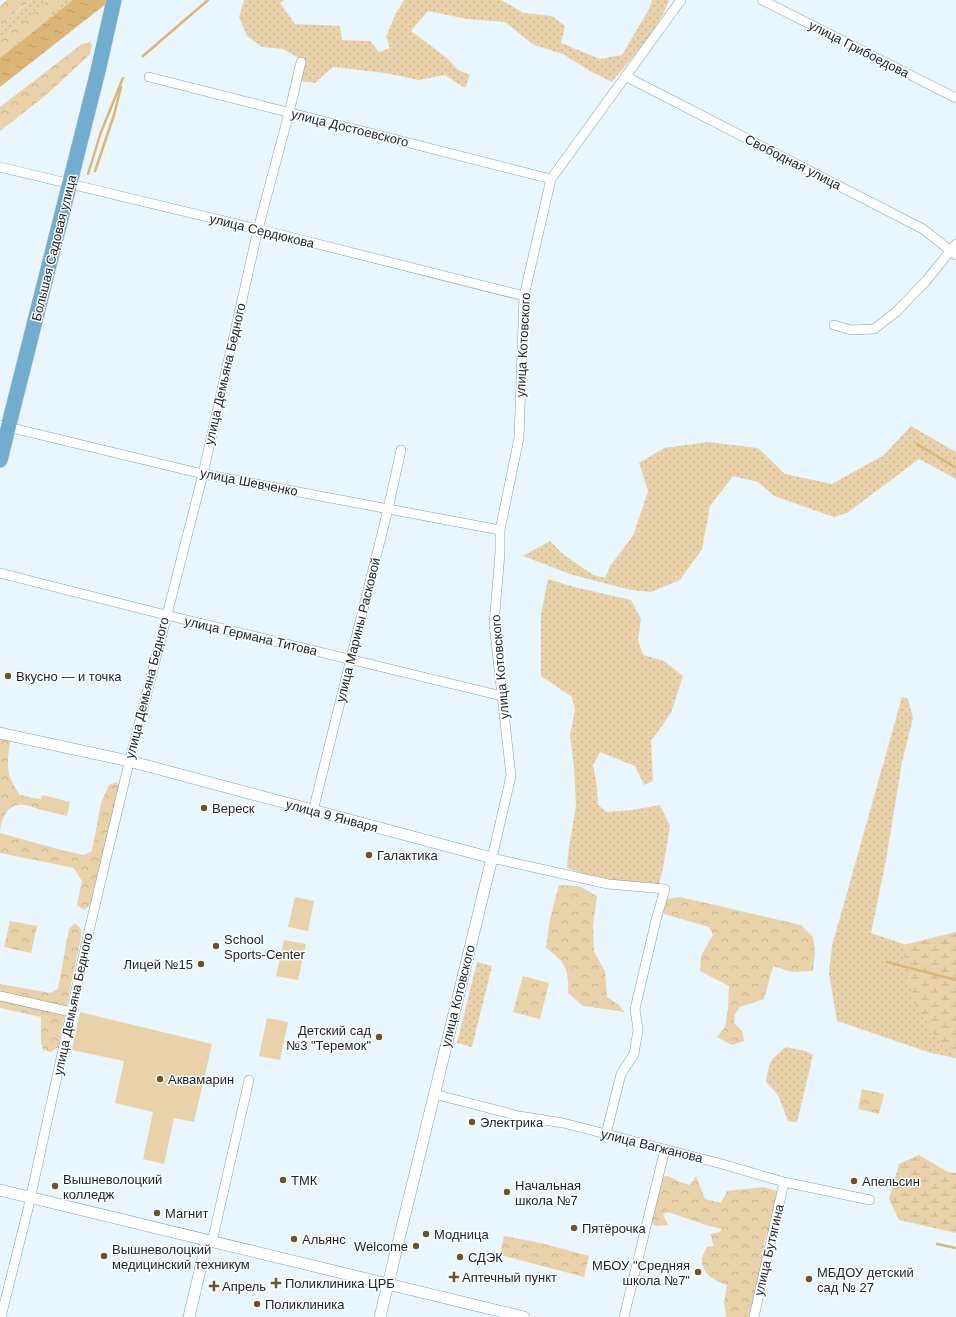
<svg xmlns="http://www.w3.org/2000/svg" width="956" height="1317" font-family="Helvetica,sans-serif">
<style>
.grass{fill:url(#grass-dots)}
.forest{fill:url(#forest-crowns)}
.wetland{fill:url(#wetland-marsh)}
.pitch{fill:#e9d1a9}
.water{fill:url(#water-ripples)}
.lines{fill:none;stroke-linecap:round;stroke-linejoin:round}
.stream{stroke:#dbb676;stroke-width:2.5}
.minor-casing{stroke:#809eb2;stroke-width:10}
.tertiary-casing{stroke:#809eb2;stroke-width:12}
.trunk-casing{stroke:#d0d3d4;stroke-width:16}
.minor{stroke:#fff;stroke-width:9}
.tertiary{stroke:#fff;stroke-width:11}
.trunk{stroke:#72accf;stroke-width:15}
.poi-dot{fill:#6d5425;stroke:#fff;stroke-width:1.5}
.labels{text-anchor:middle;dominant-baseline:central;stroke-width:3;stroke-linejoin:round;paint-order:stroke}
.street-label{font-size:13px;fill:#16222a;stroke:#fff}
.poi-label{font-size:13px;fill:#16222a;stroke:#fff;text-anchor:start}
</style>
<defs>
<pattern id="grass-dots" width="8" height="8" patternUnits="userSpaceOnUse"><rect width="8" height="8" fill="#e9d1a9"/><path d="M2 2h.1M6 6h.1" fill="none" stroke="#c7b392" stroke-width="1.8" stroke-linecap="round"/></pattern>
<pattern id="forest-crowns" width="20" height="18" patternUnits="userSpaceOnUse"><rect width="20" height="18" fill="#e9d1a9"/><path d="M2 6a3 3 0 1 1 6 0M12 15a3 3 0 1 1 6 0" fill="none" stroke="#c7b392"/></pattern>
<pattern id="wetland-marsh" width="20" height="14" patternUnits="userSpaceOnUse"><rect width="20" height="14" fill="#e9d1a9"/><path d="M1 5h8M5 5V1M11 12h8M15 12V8" fill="none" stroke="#c7b392"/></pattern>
<pattern id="water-ripples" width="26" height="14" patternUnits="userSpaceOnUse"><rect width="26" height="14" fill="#dbb676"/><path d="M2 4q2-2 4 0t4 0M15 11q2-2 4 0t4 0" fill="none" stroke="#bb9c66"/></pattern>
</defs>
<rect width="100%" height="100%" fill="#e9f6fe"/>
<path class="grass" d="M 32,0 L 48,0 L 20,24 L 0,38 L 0,27 L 21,8 Z
M 57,0 L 73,0 L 0,58 L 0,55 L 60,8 Z
M 244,0 L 284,0 L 280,3 L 295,24 L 340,26 L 342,40 L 370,41 L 379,52 L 390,48 L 386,37 L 396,13 L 404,0 L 501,0 L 524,13 L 552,16 L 565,26 L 561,43 L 600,59 L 622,55 L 649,9 L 652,0 L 669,0 C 658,31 632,57 612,82 L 590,71 L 563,54 L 534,45 L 505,22 L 467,19 L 428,11 L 411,31 L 447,58 L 458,70 L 470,75 L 465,88 L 445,75 L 419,80 L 385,73 L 333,67 L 315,83 L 301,81 L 304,61 L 283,49 L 262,47 L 247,36 L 239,17 Z
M 911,426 L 956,452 L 956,479 L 919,459 L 847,513 L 834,517 L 774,496 L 758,482 L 733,476 L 710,506 L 702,549 L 680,580 L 651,592 L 631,590 L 573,575 L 523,556 L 550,541 L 564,555 L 593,575 L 605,578 L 610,566 L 633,536 L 648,491 L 639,463 L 664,448 L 708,442 L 758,448 L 785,474 L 832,484 L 884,455 Z
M 548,579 L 574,587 L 631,600 L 641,619 L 638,640 L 643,655 L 664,661 L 683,676 L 671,713 L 651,741 L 653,781 L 644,785 L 635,766 L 600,752 L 593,765 L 597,787 L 598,805 L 607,812 L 632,810 L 660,805 L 670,826 L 663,868 L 658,888 L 588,875 L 567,868 L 568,854 L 576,805 L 574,767 L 570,735 L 575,710 L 572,697 L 541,676 L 541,614 Z
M 902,697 L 908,699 L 913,718 L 902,762 L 886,860 L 871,933 L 933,954 L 956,1022 L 956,1058 L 931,1053 L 837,1021 L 829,973 L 832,946 Z
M 477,962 L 492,966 L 472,1047 L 457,1043 Z
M 786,1047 L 805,1051 L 813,1055 L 797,1122 L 788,1121 L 778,1095 L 766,1082 C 769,1061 770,1060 786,1047 Z"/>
<path class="forest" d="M 7,0 L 32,0 L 20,8 L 0,27 L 0,6 Z
M 48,0 L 57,0 L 61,4 L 60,8 L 0,55 L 0,38 L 20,24 Z
M 90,42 L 92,46 L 90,54 L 84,60 L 45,96 L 0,131 L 0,107 L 82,44 Z
M 0,739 L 10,741 C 7,765 5,774 20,795 L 44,800 L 49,805 L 38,809 C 14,798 2,809 0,833 L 61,850 L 84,855 L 92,851 L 101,803 L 109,785 L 117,782 L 120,789 L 90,905 L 84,910 L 77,905 L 82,881 L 74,868 L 0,853 Z
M 559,885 L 579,886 L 597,896 L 593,925 L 594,952 L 605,971 L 607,997 L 619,1005 L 624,1012 L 583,1006 L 568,993 C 569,968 566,963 546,948 L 550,919 Z
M 680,897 L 801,925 L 813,937 L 815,952 L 813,971 L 792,972 L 773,966 L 764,999 L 740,1007 L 735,1014 L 734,1023 L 742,1031 L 744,1041 L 732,1045 L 717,1037 L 725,1027 L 728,1009 L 729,986 L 700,971 L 701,956 L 713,935 L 709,927 L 664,914 L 663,908 L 668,899 Z
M 10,921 L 37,926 L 31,953 L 4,947 Z
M 75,923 L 81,929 L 81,937 L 58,1047 L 51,1052 L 43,1050 L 41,1042 L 41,1017 L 0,1008 L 0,984 L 50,993 L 58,989 L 69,929 Z
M 523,976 L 549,983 L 540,1019 L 513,1012 Z
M 862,1089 L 884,1094 L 879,1114 L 858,1109 Z
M 668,1176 L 680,1182 L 690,1185 L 696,1176 L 705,1199 L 721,1203 L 727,1191 L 763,1187 L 777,1191 C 782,1208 767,1228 764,1244 C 764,1247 764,1251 765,1254 L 749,1317 L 726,1317 L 724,1303 L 727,1285 C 715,1281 701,1274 702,1259 C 702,1256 705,1251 707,1247 L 714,1246 L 710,1234 L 720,1232 L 722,1229 L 709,1226 L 668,1212 L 663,1214 L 668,1225 L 657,1226 L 648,1223 L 660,1177 Z
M 504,1236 L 541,1243 L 589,1256 L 584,1277 L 500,1255 Z"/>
<path class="wetland" d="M 956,932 L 956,1052 L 944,1049 L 912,1000 L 903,945 Z
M 919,1155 L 948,1172 L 956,1173 L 956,1233 L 899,1220 L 889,1199 L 899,1164 Z"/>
<path class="pitch" d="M 42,795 L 70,802 L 67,816 L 38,809 Z
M 295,897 L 314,901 L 308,931 L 288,927 Z
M 284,940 L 306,944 L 298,980 L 276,976 Z
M 80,1012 L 212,1044 L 194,1122 L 174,1118 L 164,1164 L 143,1159 L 153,1112 L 115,1103 L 124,1061 L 72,1050 Z
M 267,1018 L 288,1022 L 280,1060 L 259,1056 Z"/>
<path class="water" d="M 73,0 L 111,0 L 0,87 L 0,58 Z"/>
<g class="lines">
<path class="stream" d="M 143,56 L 208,0
M 95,171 L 114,115 L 121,87
M 88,174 L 101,132 L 123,78
M 917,444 L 956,468
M 887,962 L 956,980
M 937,1244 L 956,1248"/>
<g class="minor-casing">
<path id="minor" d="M 762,0 L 956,98
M 625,76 L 923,229 L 956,255
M 149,77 L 551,179
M 0,167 L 258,229 L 524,296
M 834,325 L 851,330 L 874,329 L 896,312 L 926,281 L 956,244
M 0,425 L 203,474 L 500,530
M 0,573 L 166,615 L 502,696
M 313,811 L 388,509 L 401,450
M 0,996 L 71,1012
M 434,1094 L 519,1116 L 563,1123 L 606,1134 L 722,1164 L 784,1182 L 870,1200
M 606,1134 L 621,1074 L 634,1054 L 638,1030 L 635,1009 L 656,920 L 665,889 L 608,884 L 492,858 L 511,776 L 494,624 L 500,553 L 500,530 L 519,438 L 524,296 L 551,179 L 681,0
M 212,1242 L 249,1080
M 1,1317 L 28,1209 L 88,935 L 127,771 L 203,474 L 258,229 L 289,113 L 301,62
M 624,1317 L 665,1149
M 754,1317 L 784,1182"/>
</g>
<g class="tertiary-casing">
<path id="tertiary" d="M 0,733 L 129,761 L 492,858 L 380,1317
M 0,1190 L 524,1317
M 189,1317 L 207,1241"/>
</g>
<g class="trunk-casing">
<path id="trunk" d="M 0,460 L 98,71 L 114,0"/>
</g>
<use href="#minor" class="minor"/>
<use href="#tertiary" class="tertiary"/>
<use href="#trunk" class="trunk"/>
</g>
<g class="poi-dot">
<circle cx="8" cy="676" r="4"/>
<circle cx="204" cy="808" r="4"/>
<circle cx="369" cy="855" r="4"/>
<circle cx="216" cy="946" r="4"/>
<circle cx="201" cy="964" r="4"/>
<circle cx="379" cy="1037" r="4"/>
<circle cx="160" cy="1079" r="4"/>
<circle cx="472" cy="1122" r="4"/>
<circle cx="283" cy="1180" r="4"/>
<circle cx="854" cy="1181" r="4"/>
<circle cx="55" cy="1186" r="4"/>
<circle cx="507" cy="1192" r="4"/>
<circle cx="157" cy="1213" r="4"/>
<circle cx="574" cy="1228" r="4"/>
<circle cx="426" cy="1234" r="4"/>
<circle cx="294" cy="1239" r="4"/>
<circle cx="416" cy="1246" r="4"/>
<circle cx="104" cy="1256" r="4"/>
<circle cx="460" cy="1257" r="4"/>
<circle cx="698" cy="1272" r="4"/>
<path d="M452 1271h4v4h4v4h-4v4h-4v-4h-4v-4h4z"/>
<circle cx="809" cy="1279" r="4"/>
<path d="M274 1277h4v4h4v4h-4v4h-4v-4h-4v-4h4z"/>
<path d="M212 1280h4v4h4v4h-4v4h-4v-4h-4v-4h4z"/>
<circle cx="257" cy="1304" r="4"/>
</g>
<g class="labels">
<g class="street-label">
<text transform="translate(859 49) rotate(27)">улица Грибоедова</text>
<text transform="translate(350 128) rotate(14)">улица Достоевского</text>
<text transform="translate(793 162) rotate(27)">Свободная улица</text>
<text transform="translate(262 231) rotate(14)">улица Сердюкова</text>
<text transform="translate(54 248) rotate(-76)">Большая Садовая улица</text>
<text transform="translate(523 345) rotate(-87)">улица Котовского</text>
<text transform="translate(225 374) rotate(-77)">улица Демьяна Бедного</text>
<text transform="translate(249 482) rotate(11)">улица Шевченко</text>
<text transform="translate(358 630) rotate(-76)">улица Марины Расковой</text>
<text transform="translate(251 636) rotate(13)">улица Германа Титова</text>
<text transform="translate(500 667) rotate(-95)">улица Котовского</text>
<text transform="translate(147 688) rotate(-76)">улица Демьяна Бедного</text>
<text transform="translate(332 816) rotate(15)">улица 9 Января</text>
<text transform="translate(458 996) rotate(-76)">улица Котовского</text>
<text transform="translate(73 1004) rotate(-78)">улица Демьяна Бедного</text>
<text transform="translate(652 1146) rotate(14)">улица Вагжанова</text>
<text transform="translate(769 1250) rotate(-77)">улица Бутягина</text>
</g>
<g class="poi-label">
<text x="16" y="676">Вкусно — и точка</text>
<text x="212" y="808">Вереск</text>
<text x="377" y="855">Галактика</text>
<text x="224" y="939">School<tspan x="224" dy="15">Sports-Center</tspan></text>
<text x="193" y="964" text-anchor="end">Лицей №15</text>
<text x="371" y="1030" text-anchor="end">Детский сад<tspan x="371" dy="15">№3 "Теремок"</tspan></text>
<text x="168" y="1079">Аквамарин</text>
<text x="480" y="1122">Электрика</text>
<text x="63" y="1179">Вышневолоцкий<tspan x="63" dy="15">колледж</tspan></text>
<text x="291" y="1180">ТМК</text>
<text x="862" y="1181">Апельсин</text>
<text x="515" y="1185">Начальная<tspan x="515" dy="15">школа №7</tspan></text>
<text x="165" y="1213">Магнит</text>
<text x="582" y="1228">Пятёрочка</text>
<text x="434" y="1234">Модница</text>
<text x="302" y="1239">Альянс</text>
<text x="408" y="1246" text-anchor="end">Welcome</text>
<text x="112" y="1249">Вышневолоцкий<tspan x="112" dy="15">медицинский техникум</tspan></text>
<text x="468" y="1257">СДЭК</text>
<text x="690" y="1265" text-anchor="end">МБОУ "Средняя<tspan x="690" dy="15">школа №7"</tspan></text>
<text x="817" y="1272">МБДОУ детский<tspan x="817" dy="15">сад № 27</tspan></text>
<text x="462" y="1277">Аптечный пункт</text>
<text x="285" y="1283">Поликлиника ЦРБ</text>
<text x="222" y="1286">Апрель</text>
<text x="265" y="1304">Поликлиника</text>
</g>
</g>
</svg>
